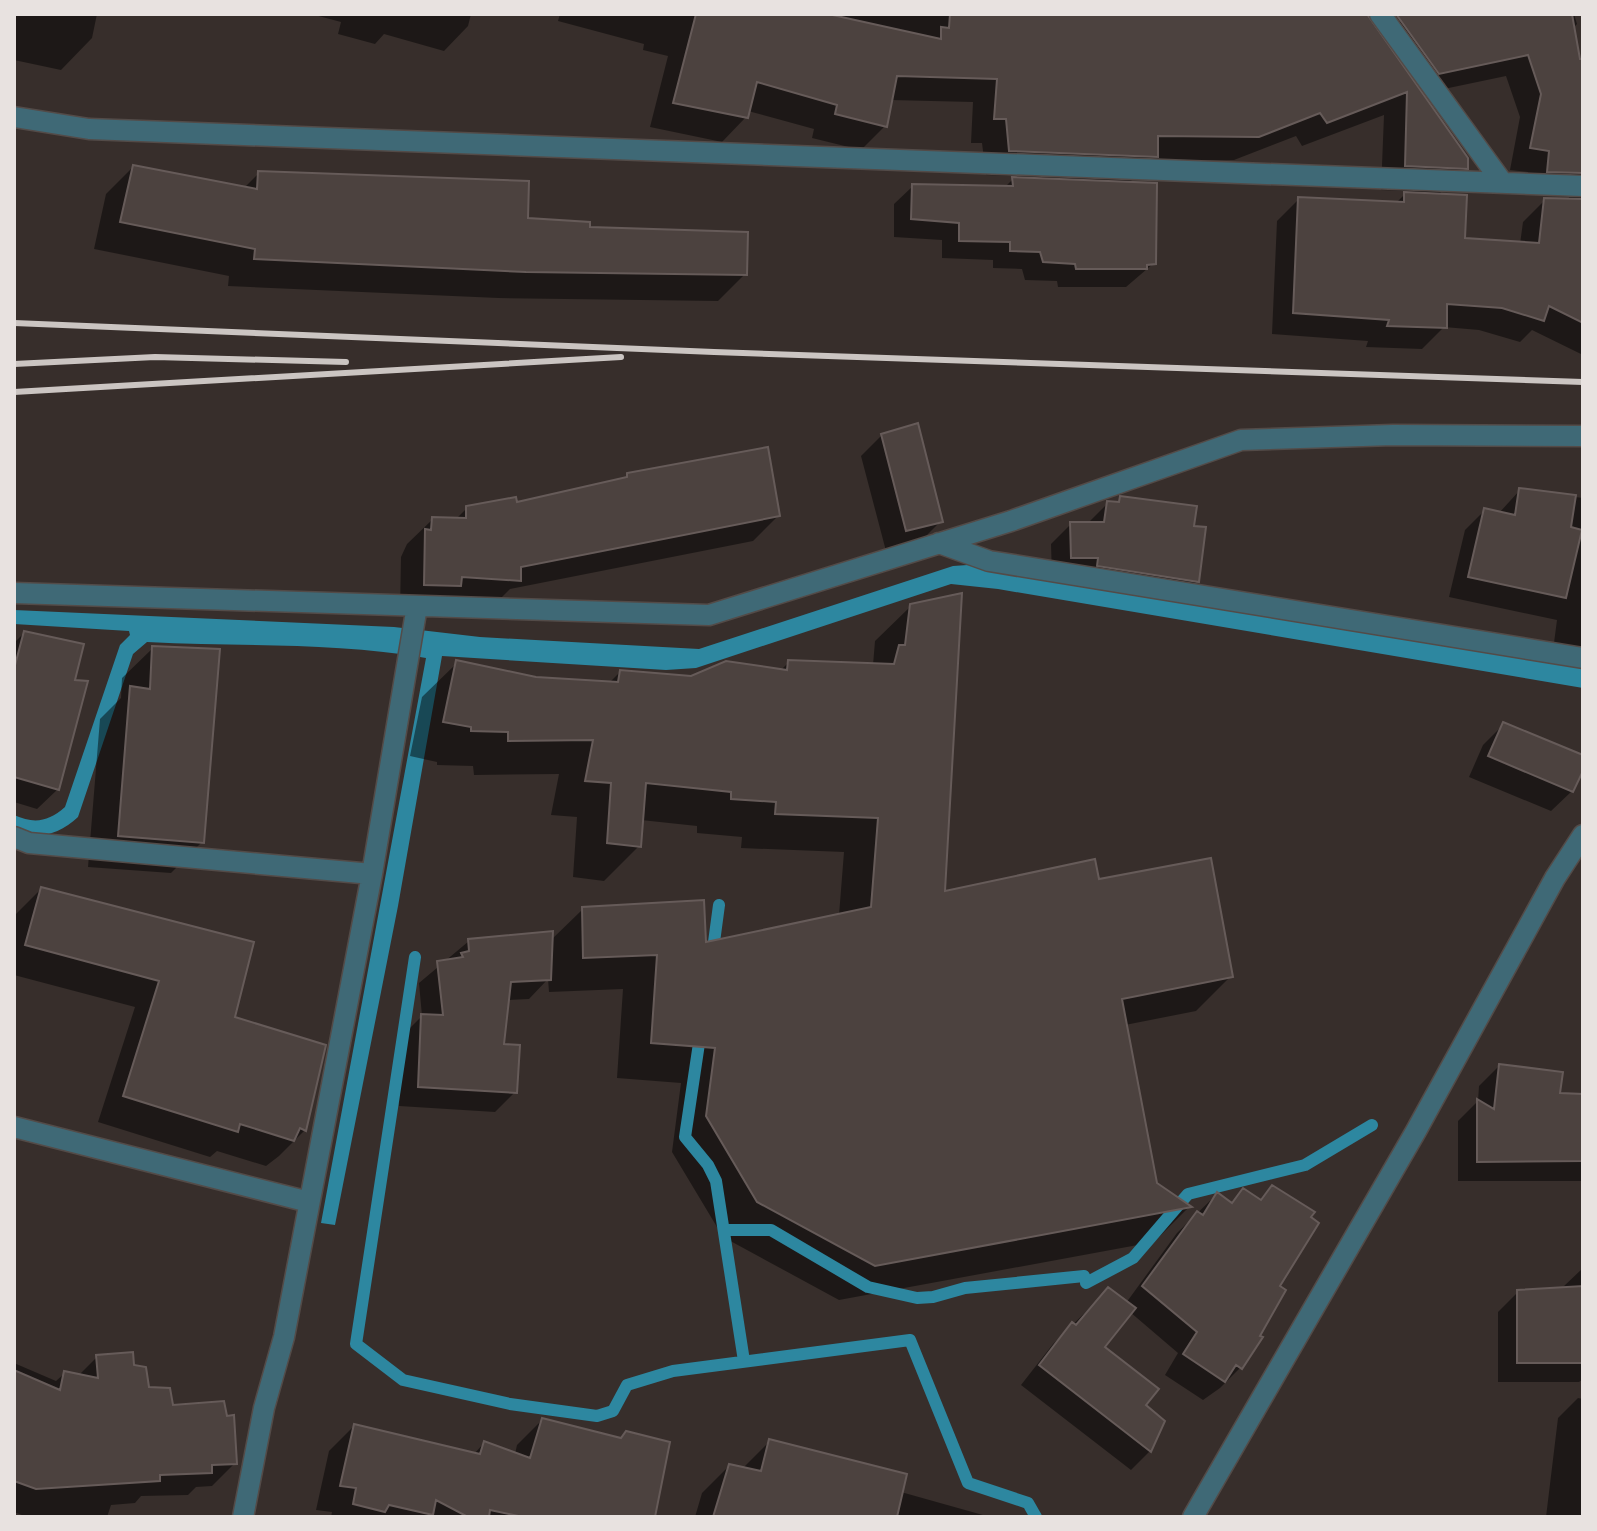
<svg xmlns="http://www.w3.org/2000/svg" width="1597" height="1531" font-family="Rubik,sans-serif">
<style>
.water{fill:#2d87a0}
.shadow{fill:#0007;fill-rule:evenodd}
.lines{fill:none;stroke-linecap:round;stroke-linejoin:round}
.stream{stroke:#2d87a0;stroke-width:12}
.building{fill:#4c423f;stroke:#665b59;stroke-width:2}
.minor-casing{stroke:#534b48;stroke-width:23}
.minor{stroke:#3f6976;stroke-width:20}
.rail{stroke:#cbc5c2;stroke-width:6}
</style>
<rect width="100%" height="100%" fill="#372e2b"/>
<path class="water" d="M 982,564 L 1583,667 L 1583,688 L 998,589 L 951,584 L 696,668 L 666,670 L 442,656 L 398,906 L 335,1225 L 321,1223 L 426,658 C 334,642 240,647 147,642 L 133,654 L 78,817 C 60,834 37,841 14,832 L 14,815 C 34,824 48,822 65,807 L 120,645 L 130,635 L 129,631 L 14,624 L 14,610 L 394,627 L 480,637 L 699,649 L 953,566 Z"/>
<path class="shadow" d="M 14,14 L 97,14 L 92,38 L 61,70 L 14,60 Z
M 311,14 L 471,14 L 468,26 L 444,51 L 384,34 L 375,44 L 338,34 L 341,22 Z
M 560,14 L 1358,14 L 1418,90 L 1397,24 L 1407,14 L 1574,14 L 1577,24 L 1572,29 L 1583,89 L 1583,355 L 1532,330 L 1520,342 L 1479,330 L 1444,327 L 1422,349 L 1366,347 L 1368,341 L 1272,334 L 1277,221 L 1299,199 L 1396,203 L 1408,191 L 1381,190 L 1384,115 L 1302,146 L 1296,136 L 1234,160 L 1152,160 L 1128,184 L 1154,263 L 1126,287 L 1058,287 L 1057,281 L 1025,280 L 1022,269 L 993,268 L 993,260 L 942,258 L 942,240 L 894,237 L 894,204 L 913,186 L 1004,188 L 1016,176 L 986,175 L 982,143 L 971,143 L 973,102 L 890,100 L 885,126 L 861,150 L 812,138 L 814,129 L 748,111 L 746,117 L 722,142 L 650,127 L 668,56 L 643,50 L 644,44 L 558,21 ZM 1506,76 L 1520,117 L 1510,170 L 1528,172 L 1526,193 L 1569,197 L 1568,200 L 1545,200 L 1523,222 L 1520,244 L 1463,240 L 1438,195 L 1466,168 L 1420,94 Z
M 133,167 L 243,189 L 259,173 L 588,229 L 745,274 L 718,301 L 498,298 L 228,286 L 229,276 L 94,249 L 106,194 Z
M 882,435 L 941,521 L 920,542 L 886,551 L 861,456 Z
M 628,475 L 778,516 L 753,541 L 510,589 L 494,605 L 400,610 L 401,557 L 407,544 L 433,519 L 455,520 L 467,508 L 516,504 L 622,480 Z
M 1520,490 L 1583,498 L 1583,661 L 1552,658 L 1557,620 L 1449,597 L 1465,530 L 1485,510 L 1499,513 Z
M 1123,498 L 1191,528 L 1197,581 L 1178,601 L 1052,577 L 1051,544 L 1071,524 L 1087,524 L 1108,503 L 1117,504 Z
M 911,606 L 942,893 L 1098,881 L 1231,976 L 1196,1011 L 1125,1025 L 1155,1184 L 1189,1207 L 1154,1242 L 839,1300 L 723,1237 L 672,1152 L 681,1083 L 617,1078 L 623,989 L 549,992 L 548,979 L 529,999 L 507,1000 L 502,1046 L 515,1092 L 495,1112 L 399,1106 L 402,1036 L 422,1016 L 419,983 L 469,941 L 550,941 L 583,909 L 705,944 L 839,915 L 844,852 L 741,848 L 742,837 L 697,833 L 697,826 L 641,820 L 639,846 L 604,881 L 573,877 L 577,817 L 551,815 L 559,774 L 474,775 L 473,766 L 437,765 L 437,762 L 410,756 L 422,697 L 457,663 L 536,679 L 608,684 L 620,672 L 691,678 L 780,671 L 789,662 L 873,665 L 875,641 Z
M 24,633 L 72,681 L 58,789 L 37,809 L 14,802 L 14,643 Z
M 153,648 L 202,842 L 171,873 L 88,867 L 100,719 L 121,698 L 122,678 Z
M 1504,724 L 1583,757 L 1583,767 L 1572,791 L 1551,811 L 1469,777 L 1483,745 Z
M 41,889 L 233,1019 L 305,1130 L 279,1156 L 266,1166 L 217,1151 L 210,1157 L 98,1122 L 135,1007 L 14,975 L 15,915 Z
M 1499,1066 L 1558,1094 L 1583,1096 L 1583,1181 L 1458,1181 L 1458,1121 L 1478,1101 L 1479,1086 Z
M 1272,1188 L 1277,1286 L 1240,1368 L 1220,1388 L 1203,1400 L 1165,1375 L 1178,1353 L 1130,1312 L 1102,1347 L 1143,1406 L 1150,1451 L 1131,1470 L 1021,1385 L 1053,1344 L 1108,1290 L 1126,1303 L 1177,1233 L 1217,1194 L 1230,1204 L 1243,1191 L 1259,1201 Z
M 1583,1268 L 1583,1379 L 1579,1382 L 1498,1382 L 1498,1312 L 1518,1292 L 1563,1287 Z
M 97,1357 L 132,1367 L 147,1389 L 235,1463 L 212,1486 L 196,1487 L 188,1495 L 141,1496 L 135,1503 L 111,1505 L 107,1517 L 27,1517 L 14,1512 L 14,1363 L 56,1381 L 65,1373 L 78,1376 Z
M 1578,1398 L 1583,1399 L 1583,1517 L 1546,1517 L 1558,1418 Z
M 542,1420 L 653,1517 L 331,1517 L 332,1512 L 316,1510 L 329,1451 L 354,1426 L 474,1454 L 484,1443 L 515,1454 L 517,1445 Z
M 770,1441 L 901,1492 L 990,1517 L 695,1517 L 702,1493 L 729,1466 L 742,1469 Z"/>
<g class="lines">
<path class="stream" d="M 415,957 L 356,1344 L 403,1380 L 510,1404 L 597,1416 L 613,1411 L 627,1385 L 673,1371 L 910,1340 L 968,1483 L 1028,1503 L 1036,1517
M 712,957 L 719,905
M 701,1030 L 685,1137 L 708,1165 L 716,1181 L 744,1361
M 725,1230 L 771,1230 L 868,1287 L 917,1298 L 933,1297 L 965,1288 L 1084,1276
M 1086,1283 L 1133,1258 L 1188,1194 L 1305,1165 L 1372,1125"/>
</g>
<path class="building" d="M 696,14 L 828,14 L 941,39 L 941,27 L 949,28 L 950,14 L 1367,14 L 1468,158 L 1468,169 L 1405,166 L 1407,92 L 1327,123 L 1320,113 L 1259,137 L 1158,136 L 1158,157 L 1009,151 L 1006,119 L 994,119 L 997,79 L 897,76 L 887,127 L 835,114 L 837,105 L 757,82 L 748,118 L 673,103 Z
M 1396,14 L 1572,14 L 1580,59 L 1583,59 L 1583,173 L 1547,172 L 1549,151 L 1530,148 L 1541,94 L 1528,55 L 1439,74 Z
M 133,165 L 257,189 L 258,171 L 529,181 L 528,218 L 590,222 L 590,227 L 748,232 L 747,275 L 526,272 L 254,259 L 255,249 L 120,222 Z
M 1012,177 L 1157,183 L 1156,264 L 1147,265 L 1147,269 L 1076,269 L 1075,264 L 1043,262 L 1040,252 L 1010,251 L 1010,242 L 959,241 L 959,223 L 911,219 L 912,184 L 1013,186 Z
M 1404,192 L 1467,195 L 1465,238 L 1539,243 L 1544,198 L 1583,199 L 1583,323 L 1549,306 L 1544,321 L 1502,308 L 1447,304 L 1447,328 L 1387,326 L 1389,320 L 1293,313 L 1298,197 L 1404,202 Z
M 918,423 L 943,522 L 906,531 L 881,434 Z
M 768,447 L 780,516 L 521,567 L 521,581 L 462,577 L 461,586 L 424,585 L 425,529 L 431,530 L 432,517 L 466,518 L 466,506 L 516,497 L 517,502 L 627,477 L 627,473 Z
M 1519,488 L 1576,495 L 1571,527 L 1582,530 L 1566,598 L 1468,577 L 1484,508 L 1515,515 Z
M 1120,496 L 1197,506 L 1194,526 L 1206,527 L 1199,582 L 1097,566 L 1098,558 L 1071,558 L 1070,522 L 1104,522 L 1107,501 L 1119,502 Z
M 962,593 L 945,891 L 1095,859 L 1099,879 L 1211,858 L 1233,977 L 1122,999 L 1157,1183 L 1192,1207 L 875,1266 L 757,1202 L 706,1116 L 715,1048 L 651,1043 L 657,955 L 583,958 L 582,907 L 704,900 L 706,942 L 871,907 L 878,818 L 775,814 L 776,802 L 731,799 L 731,792 L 646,783 L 641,847 L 607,843 L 611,783 L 585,781 L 593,740 L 508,741 L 508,732 L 471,731 L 471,727 L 443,722 L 456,660 L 536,677 L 618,682 L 620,670 L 691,676 L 726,661 L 787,670 L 788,660 L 894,664 L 899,645 L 905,645 L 910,604 Z
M 24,631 L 84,644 L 75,680 L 88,681 L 59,790 L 14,777 L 14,669 Z
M 152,646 L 220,649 L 204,843 L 118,836 L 130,686 L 150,689 Z
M 1503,722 L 1583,755 L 1583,771 L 1573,792 L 1488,756 Z
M 41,887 L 254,942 L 235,1017 L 326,1045 L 306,1131 L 300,1128 L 294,1141 L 240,1124 L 238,1132 L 123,1096 L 159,981 L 25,945 Z
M 553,931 L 551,980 L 511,982 L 504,1044 L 520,1045 L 517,1093 L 418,1087 L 421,1014 L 443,1015 L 437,961 L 463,957 L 461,953 L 469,951 L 468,939 Z
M 1499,1064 L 1563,1072 L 1560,1093 L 1583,1094 L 1583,1161 L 1477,1162 L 1477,1099 L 1494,1109 Z
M 1272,1185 L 1315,1212 L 1311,1217 L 1319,1223 L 1280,1286 L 1286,1290 L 1260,1336 L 1263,1337 L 1242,1369 L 1236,1365 L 1225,1382 L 1183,1354 L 1197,1332 L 1142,1286 L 1197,1211 L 1203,1215 L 1217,1192 L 1232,1203 L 1243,1188 L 1261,1200 Z
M 1583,1286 L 1583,1363 L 1517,1363 L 1517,1290 Z
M 1108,1287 L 1136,1308 L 1105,1347 L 1159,1389 L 1146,1405 L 1165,1421 L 1151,1452 L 1039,1365 L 1072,1322 L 1076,1325 Z
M 133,1352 L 134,1365 L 146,1367 L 149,1387 L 170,1388 L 173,1405 L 224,1401 L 227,1416 L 234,1415 L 237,1464 L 212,1465 L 212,1473 L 160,1475 L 160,1481 L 36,1489 L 14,1481 L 14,1370 L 60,1390 L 64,1371 L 98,1378 L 96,1355 Z
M 542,1418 L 621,1438 L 626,1431 L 670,1442 L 655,1517 L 523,1517 L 490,1510 L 489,1517 L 468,1517 L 436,1500 L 433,1515 L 389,1505 L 385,1512 L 353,1504 L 356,1488 L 340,1486 L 354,1424 L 480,1454 L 484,1441 L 530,1458 Z
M 769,1439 L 907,1474 L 897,1517 L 713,1517 L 729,1464 L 761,1471 Z"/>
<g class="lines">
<g class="minor-casing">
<path id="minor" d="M 1380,14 L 1502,182
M 14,117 L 89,129 L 1583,186
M 939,543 L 989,561 L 1583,658
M 14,593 L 709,615 L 1011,521 L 1241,440 L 1393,435 L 1583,436
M 14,837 L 29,843 L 372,874
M 14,1127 L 309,1202
M 243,1517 L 264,1408 L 284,1337 L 372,874 L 417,606
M 1193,1517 L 1416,1131 L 1555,878 L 1583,835"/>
</g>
<use href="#minor" class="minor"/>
<path class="rail" d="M 14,323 L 714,352 L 1583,382
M 14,364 L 155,357 L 346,362
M 14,392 L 621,357"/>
</g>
<rect width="1597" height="1531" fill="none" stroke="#e8e2e0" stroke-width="32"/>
</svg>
